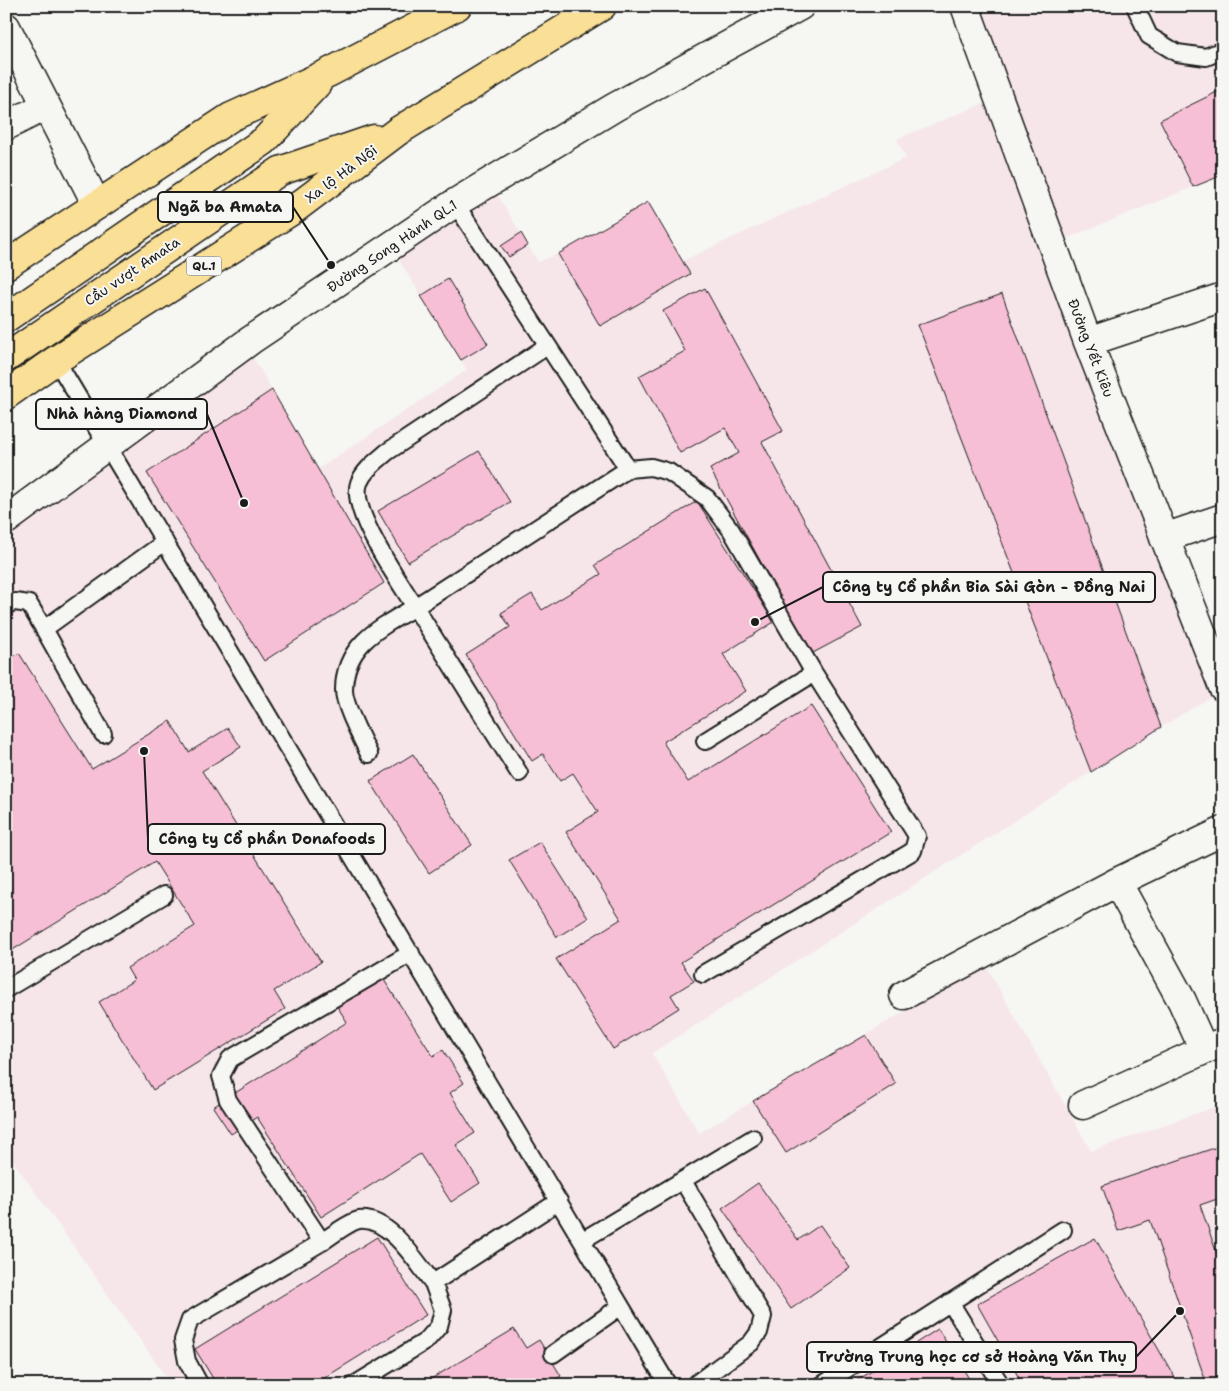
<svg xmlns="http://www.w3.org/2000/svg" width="1229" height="1391" font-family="'Shantell Sans',sans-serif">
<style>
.built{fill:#f6e6ea}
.building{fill:#f6bfd6;stroke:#1c1c1c}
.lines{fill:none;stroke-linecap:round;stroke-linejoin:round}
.lane-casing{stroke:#1c1c1c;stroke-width:20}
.street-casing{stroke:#1c1c1c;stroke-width:31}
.highway-casing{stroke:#1c1c1c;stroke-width:31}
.lane{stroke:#f6f6f2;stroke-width:16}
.street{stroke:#f6f6f2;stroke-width:28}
.highway{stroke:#fadf96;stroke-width:28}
.labels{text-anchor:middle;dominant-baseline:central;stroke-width:4;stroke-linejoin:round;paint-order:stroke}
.shield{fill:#f6f6f2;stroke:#5d5d5c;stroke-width:1}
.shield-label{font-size:12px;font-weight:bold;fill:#1c1c1c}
.street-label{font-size:14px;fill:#1c1c1c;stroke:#f6f6f2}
.leader{fill:none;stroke:#1c1c1c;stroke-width:2}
.callout-dot{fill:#1c1c1c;stroke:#f6f6f2;stroke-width:2}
.callout{fill:#f6f6f2;stroke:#1c1c1c;stroke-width:2}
.callout-label{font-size:15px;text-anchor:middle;font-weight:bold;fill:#1c1c1c}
</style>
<rect width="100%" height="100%" fill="#f6f6f2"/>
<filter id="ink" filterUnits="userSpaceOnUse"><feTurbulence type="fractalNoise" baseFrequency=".02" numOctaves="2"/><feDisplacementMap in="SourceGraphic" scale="10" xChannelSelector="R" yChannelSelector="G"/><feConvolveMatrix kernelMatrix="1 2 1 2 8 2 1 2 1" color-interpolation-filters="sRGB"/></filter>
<g filter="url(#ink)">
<path class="built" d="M 976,6 L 1223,6 L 1223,175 L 1062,240 Z
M 990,101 L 1214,695 L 1161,727 L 652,1053 L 699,1133 L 985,964 L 1091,1151 L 1223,1104 L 1223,1385 L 172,1385 L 6,1151 L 6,533 L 251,354 L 318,469 L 467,370 L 396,255 L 495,191 L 538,262 L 558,254 L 648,202 L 682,261 L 906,158 L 897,139 Z"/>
<path class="building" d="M 1223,89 L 1223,175 L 1193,187 L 1160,120 Z
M 648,202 L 690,274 L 600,326 L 558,254 Z
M 521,233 L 528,245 L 509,257 L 501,246 Z
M 448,279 L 488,344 L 461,360 L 421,296 Z
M 705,288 L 783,431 L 762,442 L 862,627 L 811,654 L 710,469 L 739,453 L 725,428 L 680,453 L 639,376 L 685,351 L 663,311 Z
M 1002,294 L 1161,727 L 1091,772 L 918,325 Z
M 272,390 L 384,583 L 264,661 L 147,473 Z
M 479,451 L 510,502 L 408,562 L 378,511 Z
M 697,501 L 774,622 L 723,654 L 746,691 L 663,742 L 688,782 L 811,706 L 891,832 L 681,962 L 694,981 L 671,995 L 679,1008 L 613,1049 L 556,959 L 621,919 L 566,832 L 598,812 L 573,773 L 560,781 L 543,754 L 532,761 L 466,655 L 510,627 L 501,613 L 532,594 L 542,610 L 601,574 L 595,565 Z
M 19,653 L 92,769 L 170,721 L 189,752 L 228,728 L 241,747 L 202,771 L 321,962 L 274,991 L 285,1009 L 153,1090 L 99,1002 L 134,980 L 127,968 L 195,926 L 155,862 L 6,954 L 6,661 Z
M 413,754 L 472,845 L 429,873 L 370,781 Z
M 540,842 L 588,918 L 557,937 L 509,860 Z
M 382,977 L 433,1056 L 443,1050 L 464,1083 L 450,1093 L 475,1133 L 456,1145 L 480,1183 L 451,1202 L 420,1154 L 321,1217 L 257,1117 L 231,1134 L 213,1107 L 347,1022 L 337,1006 Z
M 866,1035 L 896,1084 L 786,1153 L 753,1101 Z
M 1223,1145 L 1223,1197 L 1200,1205 L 1223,1271 L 1223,1385 L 1207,1385 L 1150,1220 L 1118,1231 L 1102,1186 Z
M 758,1183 L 798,1240 L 820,1225 L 850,1268 L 791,1309 L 722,1208 Z
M 377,1237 L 426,1315 L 313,1385 L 217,1385 L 195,1349 Z
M 1095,1238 L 1179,1385 L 1023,1385 L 977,1304 Z
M 514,1329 L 526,1348 L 539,1340 L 561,1376 L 549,1383 L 550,1385 L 421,1385 Z
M 938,1329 L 973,1385 L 850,1385 Z"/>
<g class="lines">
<g class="lane-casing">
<path id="lane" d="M 1135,6 L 1149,36 L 1177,53 L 1206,57 L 1223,50
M 455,203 L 628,469 L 415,607 L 519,773
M 56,360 L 668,1385
M 628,469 L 651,467 L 669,472 L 707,498 L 731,530 L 814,673 L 917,836 L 913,851 L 703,974
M 6,605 L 15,602 L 29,604 L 44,629
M 103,734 L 44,629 L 165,542
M 705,741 L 814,673
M 369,754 C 362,739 344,706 344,690 C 344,644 381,627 415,607 C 400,582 349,511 359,483 C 364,470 377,461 387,452 L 547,346
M 6,989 L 164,895
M 683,1181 L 763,1316 L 759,1332 L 751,1343 L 694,1385
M 583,1240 L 753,1138
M 322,1242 C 329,1237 352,1221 359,1220 C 389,1216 417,1263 433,1283
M 950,1302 L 1001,1385
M 553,1354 L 621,1306
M 200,1385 L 187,1361 L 183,1340 L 190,1320 L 322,1242 L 228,1100 L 221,1076 L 230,1059 L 411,953
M 354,1385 L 426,1341 L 439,1326 L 443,1310 L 433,1283 L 559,1201
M 822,1385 L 1063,1230"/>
</g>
<g class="street-casing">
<path id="street" d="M 965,6 L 1088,342 L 1223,687
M 6,27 L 97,205
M 6,126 L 46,106
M 1088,342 L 1223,297
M 6,520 L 251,340 L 455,203 L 615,107 L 800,6
M 1164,538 L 1223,518
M 1117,882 L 1182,1001 L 1204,1050 L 1223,1042
M 904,995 L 1117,882 L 1223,831
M 1083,1105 L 1204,1050"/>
</g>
<g class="highway-casing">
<path id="highway" d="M 6,265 L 231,117 L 328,73 L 457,6
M 6,318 L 264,141 L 317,84
M 6,358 L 280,171 L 374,139
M 6,395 L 56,360 L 293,210 L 398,131 L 602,6"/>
</g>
<use href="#lane" class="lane"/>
<use href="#street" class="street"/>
<use href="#highway" class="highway"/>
</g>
</g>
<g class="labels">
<rect class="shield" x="186.5" y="256.5" width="35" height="19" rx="4"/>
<g class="shield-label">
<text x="204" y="266">QL.1</text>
</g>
<g class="street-label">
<text transform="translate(341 174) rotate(-37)">Xa lộ Hà Nội</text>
<text transform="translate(392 246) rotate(-34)">Đường Song Hành QL.1</text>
<text transform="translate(132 271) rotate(-34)">Cầu vượt Amata</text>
<text transform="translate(1091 348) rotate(69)">Đường Yết Kiêu</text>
</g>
</g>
<path class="leader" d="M331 265L293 207M244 503L207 414M755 622L823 587M144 751L148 839M1180 1311L1136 1357"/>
<g class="callout-dot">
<circle cx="331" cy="265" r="5"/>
<circle cx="244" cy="503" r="5"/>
<circle cx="755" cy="622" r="5"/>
<circle cx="144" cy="751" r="5"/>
<circle cx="1180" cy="1311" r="5"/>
</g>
<g class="callout">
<rect x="158" y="192" width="135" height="30" rx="5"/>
<rect x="36" y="399" width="171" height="30" rx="5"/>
<rect x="823" y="572" width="332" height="30" rx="5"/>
<rect x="148" y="824" width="237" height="30" rx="5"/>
<rect x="807" y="1342" width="329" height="30" rx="5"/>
</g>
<g class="callout-label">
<text x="225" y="212">Ngã ba Amata</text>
<text x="122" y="419">Nhà hàng Diamond</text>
<text x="989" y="592">Công ty Cổ phần Bia Sài Gòn - Đồng Nai</text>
<text x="267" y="844">Công ty Cổ phần Donafoods</text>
<text x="972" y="1362">Trường Trung học cơ sở Hoàng Văn Thụ</text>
</g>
<rect width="1229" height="1391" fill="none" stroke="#f6f6f2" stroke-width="25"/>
<rect x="12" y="12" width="1204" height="1366" fill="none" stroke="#1c1c1c" stroke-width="2" filter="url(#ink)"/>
</svg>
